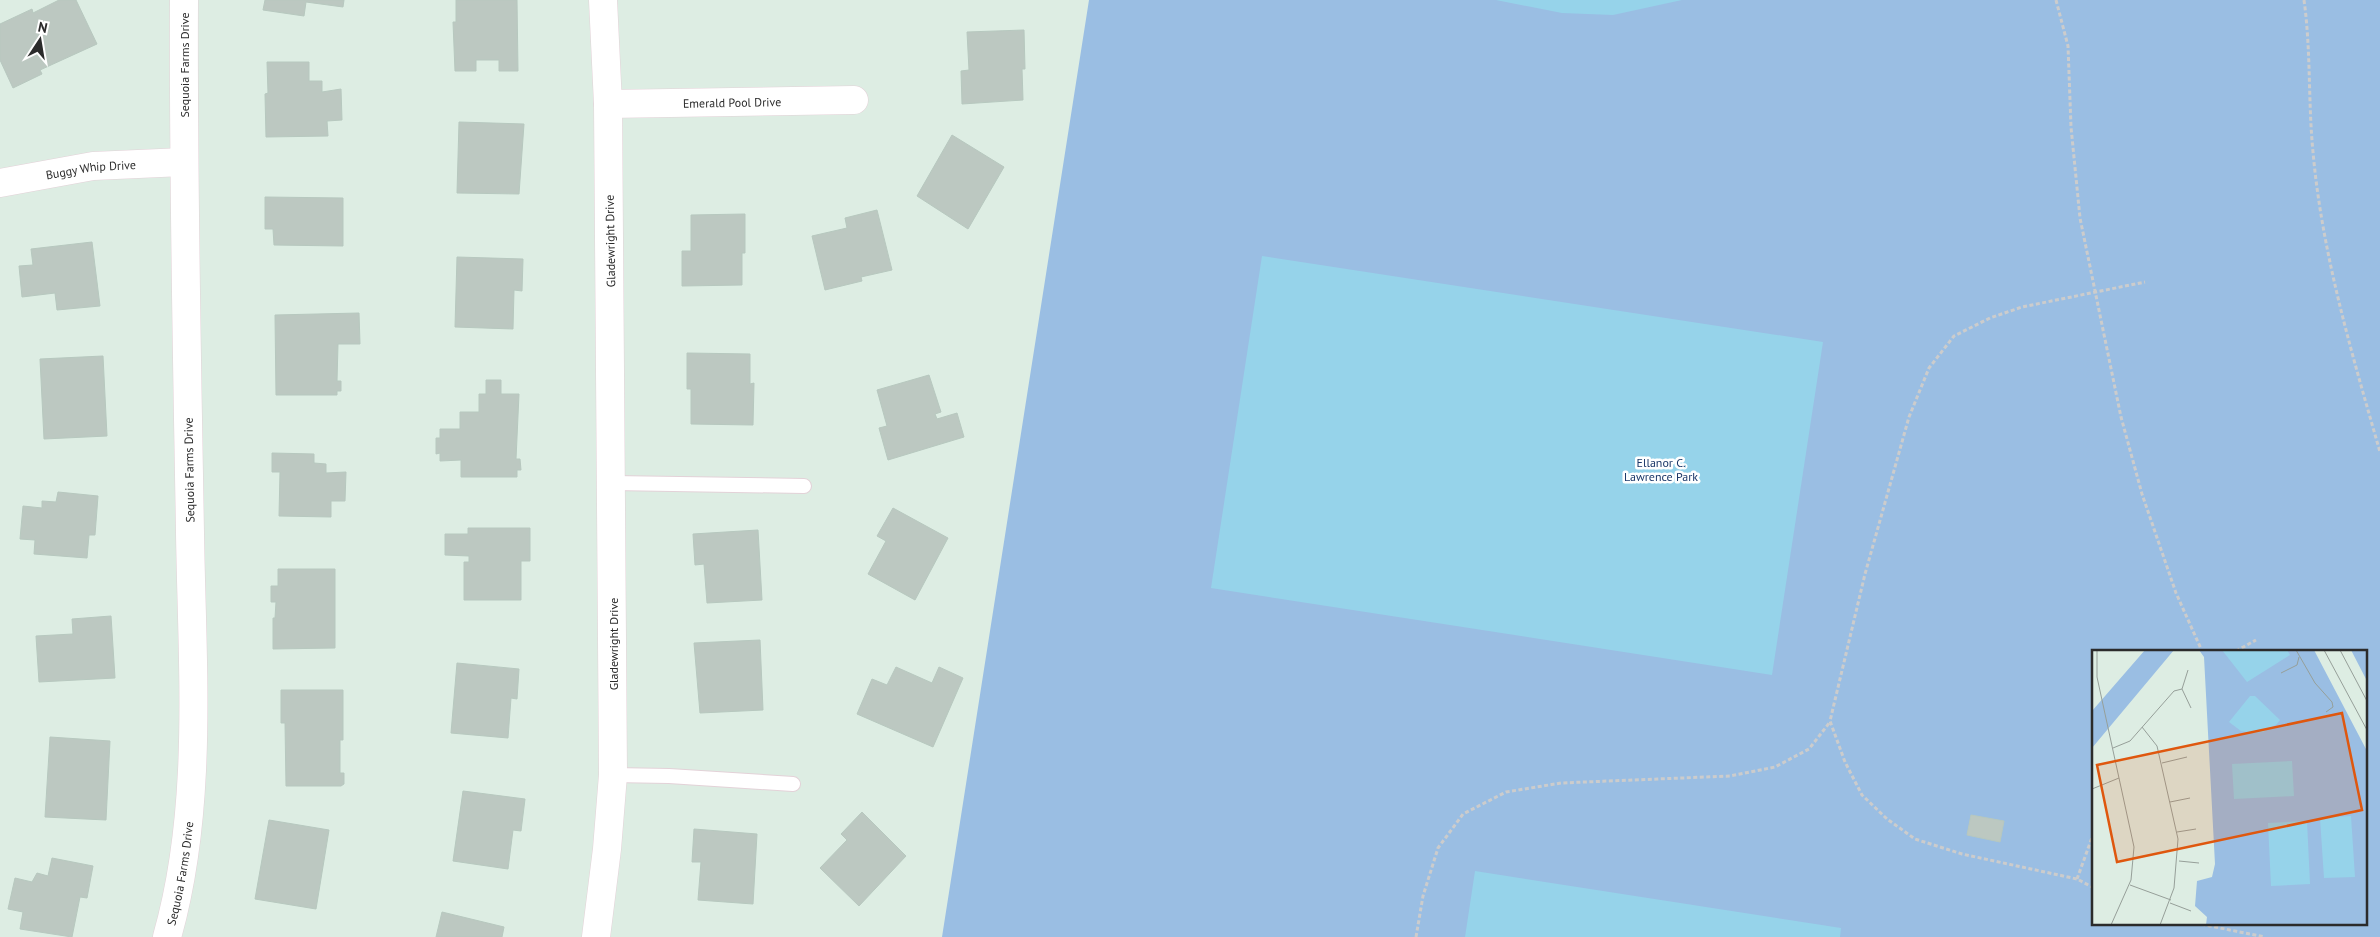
<svg xmlns="http://www.w3.org/2000/svg" width="2380" height="937" font-family="'PT Sans',sans-serif">
<style>
.green{fill:#9abee3;fill-rule:evenodd}
.pitch{fill:#96d3ea}
.building{fill:#bcc8c1;stroke:#b7c8bf}
.lines{fill:none;stroke-linecap:round;stroke-linejoin:round}
.service-casing{stroke:#e3d2d8;stroke-width:16}
.minor-casing{stroke:#e3d2d8;stroke-width:29}
.tertiary-casing{stroke:#e3d2d8;stroke-width:29}
.path{stroke:#ccc;stroke-width:3;stroke-dasharray:4 2.5;stroke-linecap:butt}
.service{stroke:#fff;stroke-width:14}
.minor{stroke:#fff;stroke-width:28}
.tertiary{stroke:#fff;stroke-width:28}
.labels{text-anchor:middle;dominant-baseline:central;stroke-width:5;stroke-linejoin:round;paint-order:stroke}
.street-label{font-size:12px;fill:#2b2b2b;stroke:#fff}
.park-label{font-size:12px;fill:#1b3768;stroke:#fff}
.inset-road{fill:none;stroke:#969f99;stroke-width:1}
.view{fill:#df570e;fill-opacity:0.15;stroke:#df570e;stroke-width:2.5}
.inset-edge{fill:none;stroke:#2b2b2b;stroke-width:2.5}
</style>
<rect width="100%" height="100%" fill="#ddede3"/>
<path class="green" d="M 1089,0 L 2380,0 L 2380,937 L 942,937 ZM 2094,651 L 2366,651 L 2366,923 L 2094,923 Z"/>
<path class="pitch" d="M 1496,0 L 1682,0 L 1613,15 L 1562,13 Z
M 1262,256 L 1823,342 L 1772,675 L 1211,588 Z
M 1475,871 L 1841,928 L 1840,937 L 1465,937 Z"/>
<path class="building" d="M 59,0 L 76,0 L 97,44 L 40,70 L 42,74 L 13,88 L 0,60 L 0,24 L 32,9 L 33,13 Z
M 265,0 L 344,0 L 343,7 L 306,2 L 304,16 L 263,10 Z
M 456,0 L 517,0 L 518,71 L 499,71 L 499,60 L 476,60 L 476,71 L 455,71 L 453,22 L 456,22 Z
M 1024,30 L 1025,69 L 1022,69 L 1023,100 L 962,104 L 961,71 L 969,70 L 967,32 Z
M 267,62 L 309,62 L 309,81 L 322,81 L 322,92 L 341,89 L 342,120 L 327,121 L 328,136 L 266,137 L 265,94 L 268,93 Z
M 459,122 L 524,124 L 519,194 L 457,193 Z
M 952,135 L 1004,167 L 968,229 L 917,196 Z
M 265,197 L 343,198 L 343,246 L 274,245 L 273,229 L 265,229 Z
M 877,210 L 892,270 L 861,277 L 862,281 L 825,290 L 812,236 L 847,228 L 845,218 Z
M 745,214 L 745,253 L 742,253 L 742,285 L 682,286 L 682,251 L 691,251 L 691,215 Z
M 92,242 L 100,306 L 57,310 L 55,293 L 22,297 L 19,266 L 33,265 L 31,249 Z
M 457,257 L 523,259 L 522,291 L 514,290 L 513,329 L 455,327 Z
M 359,313 L 360,344 L 338,344 L 337,381 L 341,381 L 341,391 L 337,391 L 337,395 L 276,395 L 275,315 Z
M 687,353 L 750,354 L 750,384 L 754,383 L 753,425 L 691,424 L 691,389 L 687,389 Z
M 103,356 L 107,436 L 44,439 L 40,359 Z
M 929,375 L 941,412 L 935,414 L 937,419 L 957,413 L 964,437 L 888,460 L 879,428 L 887,426 L 877,390 Z
M 486,380 L 501,380 L 501,394 L 519,394 L 516,459 L 520,459 L 521,470 L 517,470 L 517,477 L 461,477 L 461,460 L 440,461 L 440,453 L 436,454 L 436,438 L 440,438 L 440,429 L 460,429 L 460,412 L 479,412 L 479,394 L 486,394 Z
M 272,453 L 314,454 L 314,463 L 326,464 L 326,473 L 346,472 L 345,501 L 331,501 L 331,517 L 279,516 L 280,472 L 272,472 Z
M 58,492 L 98,496 L 95,535 L 89,535 L 87,558 L 34,554 L 35,540 L 20,539 L 23,506 L 42,508 L 42,501 L 56,502 Z
M 893,508 L 948,538 L 915,600 L 868,574 L 886,541 L 877,536 Z
M 468,528 L 530,528 L 530,561 L 521,561 L 521,600 L 464,600 L 464,562 L 469,562 L 469,556 L 445,555 L 445,534 L 468,534 Z
M 758,530 L 762,600 L 707,603 L 704,564 L 695,565 L 693,534 Z
M 278,569 L 335,569 L 335,648 L 273,649 L 273,618 L 275,618 L 276,602 L 271,602 L 271,586 L 278,586 Z
M 111,616 L 115,678 L 39,682 L 36,636 L 73,634 L 72,619 Z
M 760,640 L 763,710 L 700,713 L 694,643 Z
M 457,663 L 519,669 L 517,699 L 511,698 L 508,738 L 451,733 Z
M 896,667 L 932,683 L 939,667 L 963,678 L 933,747 L 857,714 L 872,679 L 887,685 Z
M 281,690 L 343,690 L 343,740 L 340,740 L 340,773 L 344,773 L 344,784 L 341,786 L 286,786 L 285,723 L 281,723 Z
M 50,737 L 110,741 L 106,820 L 45,817 Z
M 463,791 L 525,799 L 521,831 L 513,830 L 508,869 L 453,861 Z
M 862,812 L 906,856 L 859,906 L 820,868 L 847,840 L 841,834 Z
M 1971,815 L 2004,821 L 2000,842 L 1967,835 Z
M 269,820 L 329,830 L 316,909 L 255,899 Z
M 694,829 L 757,834 L 753,904 L 698,900 L 701,862 L 692,862 Z
M 52,858 L 93,866 L 87,898 L 80,897 L 72,937 L 20,929 L 23,912 L 8,909 L 15,878 L 32,882 L 37,873 L 48,876 Z
M 442,912 L 504,927 L 502,937 L 436,937 Z"/>
<g class="lines">
<g class="service-casing">
<path id="service" d="M 612,483 L 804,486
M 613,775 L 669,776 L 793,784"/>
</g>
<g class="minor-casing">
<g id="minor">
<path id="s1" d="M 608,104 L 854,100"/>
<path id="s2" d="M 0,183 L 93,166 L 183,162"/>
<path d="M 596,937 L 607,849 L 613,775 L 608,104 L 603,0"/>
</g>
</g>
<g class="tertiary-casing">
<g id="tertiary">
<path id="s3" d="M 167,937 C 204,807 192,667 190,533 C 187,355 183,178 184,0"/>
</g>
</g>
<path class="path" d="M 2056,0 L 2068,46 L 2071,127 L 2080,218 L 2121,417 L 2142,494 L 2176,593 L 2202,651
M 2304,0 C 2311,50 2308,101 2313,152 C 2322,254 2352,354 2380,452
M 2236,651 L 2256,640
M 2077,879 L 2094,832
M 2094,888 L 2077,879 L 1962,854 L 1915,839 L 1887,819 L 1862,795 L 1845,762 L 1830,721 L 1865,574 L 1909,417 L 1929,368 L 1954,336 L 1990,318 L 2022,307 L 2145,282
M 2195,923 L 2265,937
M 1416,937 L 1423,896 L 1438,848 L 1463,814 L 1506,792 L 1561,783 L 1730,776 L 1775,767 L 1809,749 L 1830,722"/>
<use href="#service" class="service"/>
<use href="#minor" class="minor"/>
<use href="#tertiary" class="tertiary"/>
</g>
<g class="labels">
<g class="street-label">
<text transform="translate(184 65) rotate(-90)">Sequoia Farms Drive</text>
<text stroke="none"><textPath href="#s1" startOffset="124">Emerald Pool Drive</textPath></text>
<text stroke="none"><textPath href="#s2" startOffset="92">Buggy Whip Drive</textPath></text>
<text transform="translate(610 241) rotate(-91)">Gladewright Drive</text>
<text transform="translate(189 470) rotate(-91)">Sequoia Farms Drive</text>
<text transform="translate(613 644) rotate(-90)">Gladewright Drive</text>
<text stroke="none"><textPath href="#s3" startOffset="65">Sequoia Farms Drive</textPath></text>
</g>
<g class="park-label">
<text x="1661" y="462">Ellanor C.<tspan x="1661" dy="14">Lawrence Park</tspan></text>
</g>
</g>
<g transform="translate(2092 650)">
<rect width="275" height="275" fill="#ddede3"/>
<path d="M 53,0 L 82,0 L 0,98 L 0,61 ZM 107,0 L 222,0 L 275,101 L 275,275 L 114,275 L 115,267 L 103,256 L 105,231 L 120,227 L 123,214 L 112,7 ZM 259,0 L 275,0 L 275,31 Z" fill="#9abee3"/>
<path d="M 130,0 L 195,0 L 198,5 L 155,32 ZM 158,46 L 163,46 L 188,70 L 185,74 L 171,82 L 160,83 L 149,81 L 137,72 ZM 200,111 L 202,146 L 142,149 L 140,114 ZM 259,166 L 263,227 L 232,228 L 228,168 ZM 215,171 L 218,234 L 179,236 L 176,173 Z" fill="#96d3ea"/>
<path class="inset-road" d="M 5,0 L 5,27 L 42,197 L 39,230 L 19,275M 204,0 L 223,33 L 240,52 L 241,57 L 234,62M 232,0 L 275,80M 248,0 L 275,51M 189,23 L 205,15 L 207,7M 90,39 L 99,58M 90,39 L 96,20M 50,77 L 65,96 L 86,189 L 82,238 L 68,275M 21,98 L 38,91 L 82,41 L 90,39M 70,113 L 95,107M 0,139 L 27,128M 78,152 L 98,148M 85,182 L 104,179M 87,211 L 107,213M 38,235 L 79,250M 78,253 L 99,261"/>
<path class="view" d="M 250,63 L 270,160 L 25,212 L 5,115 Z"/>
<rect width="275" height="275" class="inset-edge"/>
</g>
<g transform="translate(40 40) rotate(12)" stroke="#ffffff" stroke-width="4" paint-order="stroke">
<path d="M0-4L9 19L0 12L-9 19Z" fill="#2b2b2b"/>
<text y="-8" font-size="14" font-weight="bold" text-anchor="middle" fill="#2b2b2b">N</text>
</g>
</svg>
